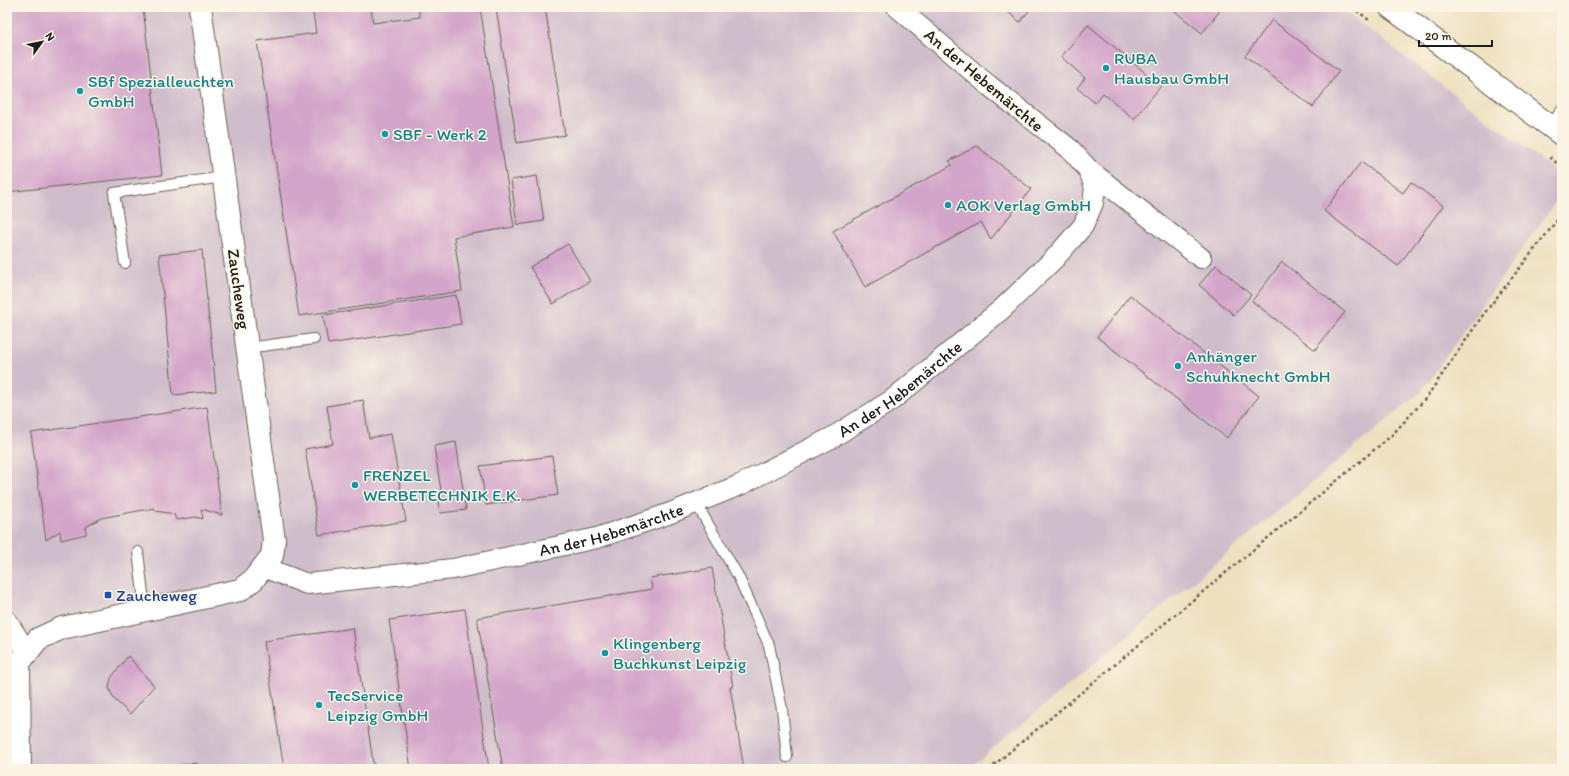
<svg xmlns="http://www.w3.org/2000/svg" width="1569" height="776" font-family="Itim,sans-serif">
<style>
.industrial{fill:#d0bdcc}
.building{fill:#d3a5ca}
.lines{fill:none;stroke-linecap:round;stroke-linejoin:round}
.service-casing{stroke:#666155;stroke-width:12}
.minor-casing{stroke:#666155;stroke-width:22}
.tertiary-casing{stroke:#666155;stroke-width:24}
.path{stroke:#666155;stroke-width:2.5;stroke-dasharray:3 3;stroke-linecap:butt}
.service{stroke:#fff;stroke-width:10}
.minor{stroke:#fff;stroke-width:20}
.tertiary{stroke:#fff;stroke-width:22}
.culture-dot{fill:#0f9aa8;stroke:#fcf5e5;stroke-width:1.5}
.transit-dot{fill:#1a4fb4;stroke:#fcf5e5;stroke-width:1.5}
.labels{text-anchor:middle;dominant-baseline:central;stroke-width:3;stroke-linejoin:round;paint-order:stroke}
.culture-label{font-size:17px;fill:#0d838f;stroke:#fcf5e5;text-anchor:start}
.street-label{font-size:17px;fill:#1c1c1c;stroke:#fcf5e5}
.transit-label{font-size:17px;fill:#164399;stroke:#fcf5e5;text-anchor:start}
</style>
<rect width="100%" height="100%" fill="#fcf5e5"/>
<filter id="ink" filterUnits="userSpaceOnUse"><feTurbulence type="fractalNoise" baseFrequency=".025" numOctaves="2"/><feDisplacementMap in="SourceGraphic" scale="8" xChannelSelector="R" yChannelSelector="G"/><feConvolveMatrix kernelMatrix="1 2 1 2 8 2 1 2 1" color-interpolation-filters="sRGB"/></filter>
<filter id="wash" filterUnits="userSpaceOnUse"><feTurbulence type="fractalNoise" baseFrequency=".012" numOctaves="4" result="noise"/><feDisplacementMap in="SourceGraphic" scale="16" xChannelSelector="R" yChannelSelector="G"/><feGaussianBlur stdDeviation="0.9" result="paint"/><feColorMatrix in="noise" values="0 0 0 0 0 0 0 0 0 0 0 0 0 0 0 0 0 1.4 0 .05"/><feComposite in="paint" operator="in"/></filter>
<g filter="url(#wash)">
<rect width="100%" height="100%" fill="#eee0bf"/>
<path class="industrial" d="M 7,7 L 1339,7 L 1562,176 L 1562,193 L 1421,392 L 968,769 L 21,769 L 19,663 L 7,620 Z"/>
<g id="blocks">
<path class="building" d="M 7,7 L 143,7 L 162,175 L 7,192 Z
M 312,7 L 371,7 L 373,23 L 420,17 L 418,7 L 480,7 L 514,227 L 454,237 L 462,291 L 299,316 L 257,41 L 316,33 Z
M 496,7 L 545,7 L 565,135 L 517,143 Z
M 1002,7 L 1032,7 L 1020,22 Z
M 1174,7 L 1223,7 L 1202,33 L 1172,9 Z
M 1272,20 L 1339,71 L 1313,107 L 1245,56 Z
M 1088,25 L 1161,86 L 1134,119 L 1103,93 L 1095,103 L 1077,88 L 1085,78 L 1061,57 Z
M 977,146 L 1031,189 L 991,239 L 981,222 L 865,287 L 833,231 L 952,165 L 949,161 Z
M 1361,162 L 1403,193 L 1411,182 L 1443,206 L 1398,266 L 1324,211 Z
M 537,176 L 544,221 L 517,225 L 511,180 Z
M 568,244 L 590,281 L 553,304 L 530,267 Z
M 202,250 L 216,391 L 173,395 L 159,255 Z
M 1282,262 L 1345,312 L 1315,350 L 1252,301 Z
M 1216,265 L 1251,295 L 1234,315 L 1199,285 Z
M 456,295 L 461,324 L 328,344 L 323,315 Z
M 1130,295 L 1259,396 L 1227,438 L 1097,337 Z
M 363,400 L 369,438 L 391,434 L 406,521 L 319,535 L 305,449 L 333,444 L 327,406 Z
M 207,407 L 222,515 L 201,509 L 203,519 L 196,517 L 176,520 L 174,514 L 156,511 L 154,508 L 101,518 L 86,527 L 86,534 L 61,540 L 60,531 L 46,540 L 31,433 Z
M 456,442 L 466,510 L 440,513 L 437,497 L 442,497 L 434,446 Z
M 552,456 L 558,495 L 486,505 L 480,466 Z
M 712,568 L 733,687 L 730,687 L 744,769 L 503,769 L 477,618 L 652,589 L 650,578 Z
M 465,609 L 489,769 L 411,769 L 389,620 Z
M 353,628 L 374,769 L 284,769 L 264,641 Z
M 128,656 L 154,686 L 130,714 L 114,699 L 109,688 L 111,678 Z
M 197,763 L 198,769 L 168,769 L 167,767 Z"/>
</g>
</g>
<g filter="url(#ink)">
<use href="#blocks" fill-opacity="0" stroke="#666155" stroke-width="1"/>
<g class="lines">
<g class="service-casing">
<path id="service" d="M 1550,126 L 1562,110
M 125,263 L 114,193 L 223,177
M 247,348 L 314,339
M 696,503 L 738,576 L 769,645 L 782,709 L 787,757
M 138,552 L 145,610"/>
</g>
<g class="minor-casing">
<g id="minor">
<path d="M 1089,170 L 1201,258"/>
<path id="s1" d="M 263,567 L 307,584 L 453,569 L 597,538 L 668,514 L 740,485 L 833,437 L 892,400 L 1002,309 L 1055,258 L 1083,226 L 1093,203 L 1095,188 L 1089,170 L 1070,149 L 987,84 L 897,7"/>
<path d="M 7,621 L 27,653"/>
</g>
</g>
<g class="tertiary-casing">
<path id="tertiary" d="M 1390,7 L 1562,135
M 20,769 L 19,663 L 38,639 L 62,628 L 240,590 L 253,580 L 272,556 L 274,540 L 200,7"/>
</g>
<path class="path" d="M 1352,7 L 1369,20
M 1550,157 L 1562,168
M 989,769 L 1392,435 L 1426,398 L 1483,315 L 1562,214"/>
<use href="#service" class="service"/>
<use href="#minor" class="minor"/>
<use href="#tertiary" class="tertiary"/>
</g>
</g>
<g class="culture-dot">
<circle cx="1106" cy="68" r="4"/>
<circle cx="80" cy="91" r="4"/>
<circle cx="385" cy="134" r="4"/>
<circle cx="948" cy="205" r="4"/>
<circle cx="1178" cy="366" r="4"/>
<circle cx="355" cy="485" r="4"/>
<circle cx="605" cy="653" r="4"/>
<circle cx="319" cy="705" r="4"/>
</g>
<rect class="transit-dot" x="104" y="591" width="8" height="8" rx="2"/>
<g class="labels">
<g class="culture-label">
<text x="1114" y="58">RUBA<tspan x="1114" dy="20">Hausbau GmbH</tspan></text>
<text x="88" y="81">SBf Spezialleuchten<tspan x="88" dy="20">GmbH</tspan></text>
<text x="393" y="134">SBF - Werk 2</text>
<text x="956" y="205">AOK Verlag GmbH</text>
<text x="1186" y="356">Anhänger<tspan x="1186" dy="20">Schuhknecht GmbH</tspan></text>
<text x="363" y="475">FRENZEL<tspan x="363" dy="20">WERBETECHNIK E.K.</tspan></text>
<text x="613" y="643">Klingenberg<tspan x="613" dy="20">Buchkunst Leipzig</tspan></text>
<text x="327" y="695">TecService<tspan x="327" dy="20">Leipzig GmbH</tspan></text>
</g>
<g class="street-label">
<text transform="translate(984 80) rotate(40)">An der Hebemärchte</text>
<text transform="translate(239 289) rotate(82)">Zaucheweg</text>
<text stroke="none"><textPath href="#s1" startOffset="681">An der Hebemärchte</textPath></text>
<text stroke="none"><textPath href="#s1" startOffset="357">An der Hebemärchte</textPath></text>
</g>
<g class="transit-label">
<text x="116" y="595">Zaucheweg</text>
</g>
</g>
<rect width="1569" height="776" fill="none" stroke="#fcf5e5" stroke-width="24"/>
<g transform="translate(42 42) rotate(57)" stroke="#fcf5e5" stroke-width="3" paint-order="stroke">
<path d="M0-3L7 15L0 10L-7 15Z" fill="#1c1c1c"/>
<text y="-6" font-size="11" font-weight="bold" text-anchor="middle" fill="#1c1c1c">N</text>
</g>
<path d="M1419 40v6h73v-6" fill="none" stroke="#1c1c1c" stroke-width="2"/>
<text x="1425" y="40" font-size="12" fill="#1c1c1c" stroke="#fcf5e5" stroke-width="3" paint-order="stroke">20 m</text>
</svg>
